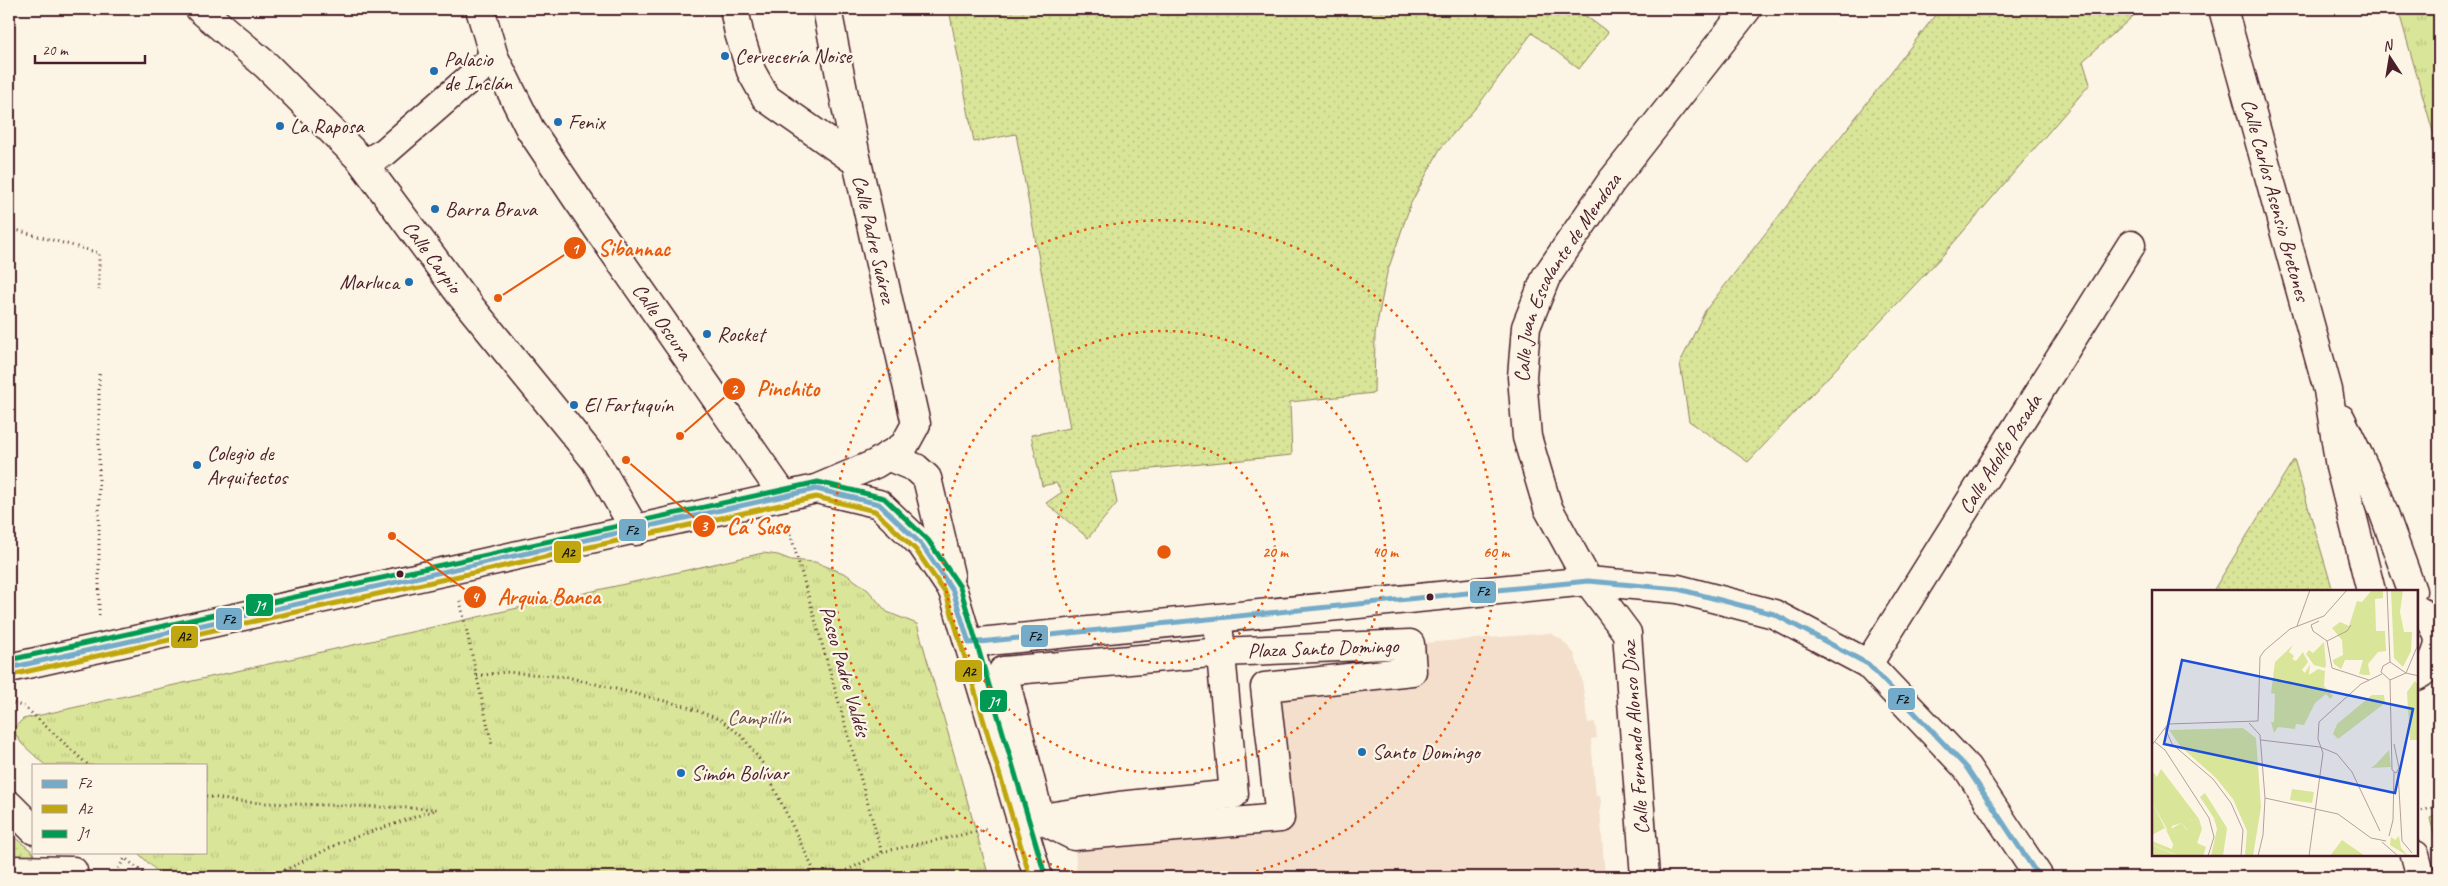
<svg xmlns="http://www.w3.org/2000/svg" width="2448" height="886" font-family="Caveat,sans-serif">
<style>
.built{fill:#f3dfcc}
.grass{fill:url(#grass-dots);stroke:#928262}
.park{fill:url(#park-tufts);stroke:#928262}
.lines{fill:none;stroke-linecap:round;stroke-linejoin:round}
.minor-casing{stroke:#4a1f2b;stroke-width:31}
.path{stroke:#4a1f2b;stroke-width:3;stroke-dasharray:1 4;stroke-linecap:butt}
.minor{stroke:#fcf5e5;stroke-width:28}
.bus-1-casing{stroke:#fcf5e5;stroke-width:9}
.bus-2-casing{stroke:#fcf5e5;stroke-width:9}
.bus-3-casing{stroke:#fcf5e5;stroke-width:9}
.bus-1{stroke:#74abc9;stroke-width:5}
.bus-2{stroke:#c0a60f;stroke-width:5}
.bus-3{stroke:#009a55;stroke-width:5}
.ring{fill:none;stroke:#e8590c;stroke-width:2.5;stroke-dasharray:2.5 5}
.poi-dot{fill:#1f6fb2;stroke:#fcf5e5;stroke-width:2}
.bus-dot{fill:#4a1f2b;stroke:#fcf5e5;stroke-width:2}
.labels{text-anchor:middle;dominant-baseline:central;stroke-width:4.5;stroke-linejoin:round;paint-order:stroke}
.poi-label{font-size:21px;fill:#4a1f2b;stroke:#fcf5e5;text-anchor:start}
.street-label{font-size:21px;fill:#4a1f2b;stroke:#fcf5e5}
.park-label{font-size:21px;fill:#6e5046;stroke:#fcf5e5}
.inset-road{fill:none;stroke:#b59f9b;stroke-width:1}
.view{fill:#1d4ed8;fill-opacity:0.15;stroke:#1d4ed8;stroke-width:2.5}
.inset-edge{fill:none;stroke:#4a1f2b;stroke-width:2.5}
.centre{fill:#e8590c;stroke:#fcf5e5;stroke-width:2.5}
.ring-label{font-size:15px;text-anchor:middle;font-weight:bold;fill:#e8590c;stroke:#fcf5e5;stroke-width:4.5;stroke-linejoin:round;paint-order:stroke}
.leader{fill:none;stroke:#e8590c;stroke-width:2}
.callout-dot{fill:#e8590c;stroke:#fcf5e5;stroke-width:2}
.mark-label{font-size:15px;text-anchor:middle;font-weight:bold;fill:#fff}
.callout-label{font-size:22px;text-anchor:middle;font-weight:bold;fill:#e8590c;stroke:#fcf5e5;stroke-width:4.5;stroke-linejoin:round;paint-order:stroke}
.line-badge{stroke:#fcf5e5;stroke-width:2}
.badge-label{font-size:14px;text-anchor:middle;font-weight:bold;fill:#fff}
.pale-badge-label{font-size:14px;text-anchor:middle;font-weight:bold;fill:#111}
</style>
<defs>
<pattern id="grass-dots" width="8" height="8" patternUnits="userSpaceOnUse" patternTransform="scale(1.25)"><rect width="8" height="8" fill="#d9e598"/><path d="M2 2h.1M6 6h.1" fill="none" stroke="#bcc483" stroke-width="1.8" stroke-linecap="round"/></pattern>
<pattern id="park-tufts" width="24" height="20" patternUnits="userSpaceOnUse" patternTransform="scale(1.25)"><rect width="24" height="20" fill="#d9e598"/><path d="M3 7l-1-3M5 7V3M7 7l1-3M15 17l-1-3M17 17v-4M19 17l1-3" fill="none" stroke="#bcc483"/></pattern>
</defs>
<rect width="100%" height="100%" fill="#fcf5e5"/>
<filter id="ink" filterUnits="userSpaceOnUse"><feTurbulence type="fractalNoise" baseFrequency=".02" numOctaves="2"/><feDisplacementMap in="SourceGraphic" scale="10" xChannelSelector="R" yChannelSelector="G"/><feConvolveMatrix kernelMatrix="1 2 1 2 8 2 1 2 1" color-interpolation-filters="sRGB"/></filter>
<g filter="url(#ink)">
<path class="built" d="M 1550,633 L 1561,639 L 1574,653 L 1582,679 L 1588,723 L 1595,722 L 1597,738 L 1591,739 L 1596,796 L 1600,796 L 1601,802 L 1600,808 L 1605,877 L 1077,877 L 1074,836 L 1280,818 L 1265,687 L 1411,671 L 1410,644 Z"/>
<path class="grass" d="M 949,9 L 1576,9 L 1608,32 L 1579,69 L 1532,33 L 1479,104 L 1440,149 L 1411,203 L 1387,273 L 1375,334 L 1374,393 L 1290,402 L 1292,455 L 1111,473 L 1117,503 L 1088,538 L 1046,503 L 1062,492 L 1056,483 L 1042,486 L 1031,435 L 1070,428 L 1016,134 L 974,142 Z
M 1940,9 L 2141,9 L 2083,61 L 2090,84 L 1943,255 L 1748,462 L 1689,421 L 1680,363 L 1705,311 Z
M 2294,459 L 2333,591 L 2213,591 Z
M 2439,815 L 2439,855 L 2430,818 Z
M 9,833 L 33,852 L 34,857 L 29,859 L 9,855 Z"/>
<path class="park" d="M 2398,9 L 2439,9 L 2439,153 Z
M 763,553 L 778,555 L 791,560 L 815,562 L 846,574 L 868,590 L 887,612 L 917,624 L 989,877 L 163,877 L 137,852 L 206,852 L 206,765 L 45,765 L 22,744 L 16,735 L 14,728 L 23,719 Z"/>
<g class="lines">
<g class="minor-casing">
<g id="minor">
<path id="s1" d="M 200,9 L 267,66 L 360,159 L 460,294 L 595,460 L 636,531"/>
<path id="s2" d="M 480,9 L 494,57 L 530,129 L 577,199 L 784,496"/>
<path d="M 734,9 L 739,33 L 751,71 L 766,98 L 857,162"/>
<path id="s3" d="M 2223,9 L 2328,390 L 2340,467 L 2371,591"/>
<path d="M 364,164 L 385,152 L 494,57"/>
<path d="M 2341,419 L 2377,494 L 2412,591"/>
<path d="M 887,456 L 916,468 L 927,478 L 950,575"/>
<path d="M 816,489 L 879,504 L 922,545 L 953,591 L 1038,877"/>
<path d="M 2417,610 C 2430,616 2435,626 2439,639"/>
<path d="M 969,643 L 1588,581 L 1678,589 L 1774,614 L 1868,664 L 1967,768 L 2039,877"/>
<path d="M 1410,644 L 1412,671 L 1265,687 L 1280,818 L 1074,836 L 1040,819 L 1003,671 L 1222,652 Z"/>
<path id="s4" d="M 1868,664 L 2131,245"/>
<path d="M 9,668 L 816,489 L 875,464 L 904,446 L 916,424 L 857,162 L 827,9"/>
<path d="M 2417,676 C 2431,668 2437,657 2439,641"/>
<path d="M 9,805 L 34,830"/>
<path d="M 1035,819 L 1119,806 L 1234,794 L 1219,633"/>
<path d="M 2415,855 L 2421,877"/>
<path d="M 9,870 L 73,871"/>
<path id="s5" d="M 1645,877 L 1627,633 L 1588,581 L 1548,508 L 1527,437 L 1522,377 L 1526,327 L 1546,277 L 1611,182 L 1747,9"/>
</g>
</g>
<path class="path" d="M 9,228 L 99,253 L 99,290
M 789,529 L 882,853
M 460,601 L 492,745
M 99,615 L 99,371
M 477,676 L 506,672 L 567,677 L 685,706 L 721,720 L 743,737 L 762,763 L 817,877
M 9,702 L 25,707 L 88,765
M 2439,783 L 2439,788
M 206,796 L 239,802 L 438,809
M 2417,812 L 2439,806
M 113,877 L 125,858 L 148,877
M 271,877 L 344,841 L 435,810
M 833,877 L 886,851 L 989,829"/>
<use href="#minor" class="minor"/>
<g class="bus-1-casing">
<path id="bus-1" d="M 9,668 L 816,489 L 879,504 L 922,545 L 953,591 L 969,643 L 1588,581 L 1678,589 L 1774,614 L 1868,664 L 1967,768 L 2039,877"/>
</g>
<g class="bus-2-casing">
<path id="bus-2" d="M 11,675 L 816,497 L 875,511 L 916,550 L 946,594 L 1030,877"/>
</g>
<g class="bus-3-casing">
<path id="bus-3" d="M 9,660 L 818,482 L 884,498 L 928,540 L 960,587 L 1045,875"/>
</g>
<use href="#bus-1" class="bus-1"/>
<use href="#bus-2" class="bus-2"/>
<use href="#bus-3" class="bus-3"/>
</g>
</g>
<g class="ring">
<circle cx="1164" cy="552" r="111"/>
<circle cx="1164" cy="552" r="221"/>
<path d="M1095 877A332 332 0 1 1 1233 877"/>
</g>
<g class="poi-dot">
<circle cx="725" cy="56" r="5"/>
<circle cx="434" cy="71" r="5"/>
<circle cx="558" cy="122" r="5"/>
<circle cx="280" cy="126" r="5"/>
<circle cx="435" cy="209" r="5"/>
<circle cx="409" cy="282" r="5"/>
<circle cx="707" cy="334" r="5"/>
<circle cx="574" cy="405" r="5"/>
<circle cx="197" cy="465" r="5"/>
<circle cx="1362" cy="752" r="5"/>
<circle cx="681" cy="773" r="5"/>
</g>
<g class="bus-dot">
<circle cx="400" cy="574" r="4.5"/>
<circle cx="1430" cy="597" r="4.5"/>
</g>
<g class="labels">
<g class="poi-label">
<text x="735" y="56">Cervecería Noise</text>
<text x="444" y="59">Palacio<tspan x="444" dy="24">de Inclán</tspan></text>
<text x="568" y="122">Fenix</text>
<text x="290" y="126">La Raposa</text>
<text x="445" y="209">Barra Brava</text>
<text x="399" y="282" text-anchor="end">Marluca</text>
<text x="717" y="334">Rocket</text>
<text x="584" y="405">El Fartuquín</text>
<text x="207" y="453">Colegio de<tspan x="207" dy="24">Arquitectos</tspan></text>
<text x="1372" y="752">Santo Domingo</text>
<text x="691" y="773">Simón Bolívar</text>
</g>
<g class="street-label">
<text stroke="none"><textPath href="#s3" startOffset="198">Calle Carlos Asensio Bretones</textPath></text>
<text transform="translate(874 239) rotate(77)">Calle Padre Suárez</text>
<text stroke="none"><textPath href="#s1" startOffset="341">Calle Carpio</textPath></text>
<text stroke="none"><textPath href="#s5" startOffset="638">Calle Juan Escalante de Mendoza</textPath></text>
<text stroke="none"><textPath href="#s2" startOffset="364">Calle Oscura</textPath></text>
<text stroke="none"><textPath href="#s4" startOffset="248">Calle Adolfo Posada</textPath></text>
<text transform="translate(1323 648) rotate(-2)">Plaza Santo Domingo</text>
<text transform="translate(845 671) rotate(74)">Paseo Padre Valdés</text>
<text transform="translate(1635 738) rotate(-94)">Calle Fernando Alonso Díaz</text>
</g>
<g class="park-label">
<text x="759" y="717">Campillín</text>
</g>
</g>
<g transform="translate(2152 590)">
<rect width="266" height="266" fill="#fcf5e5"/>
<path d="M 141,55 L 137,62 L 142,66 L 140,69 L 144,71 L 151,62 L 156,72 L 150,80 L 153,83 L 158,74 L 157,85 L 166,79 L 173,81 L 172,96 L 181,106 L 178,109 L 174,104 L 163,113 L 152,135 L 144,134 L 143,139 L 126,137 L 122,143 L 119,132 L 122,132 L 123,104 L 119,103 L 123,72 ZM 220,105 L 232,105 L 233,113 L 186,149 L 181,144 L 185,134 ZM 237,160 L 239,177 L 219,178 L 224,174 ZM 53,203 L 75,238 L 71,266 L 59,266 L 65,239 L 62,228 L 48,207 ZM 47,229 L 50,239 L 45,253 L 54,257 L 51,266 L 28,266 L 0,255 L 0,251 L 20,259 L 21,254 L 13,238 L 16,241 L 29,233 L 35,240 L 37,231 ZM 247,246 L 249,258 L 256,266 L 238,255 L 239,247 L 243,250 ZM 190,250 L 213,266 L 178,266 Z" fill="#d9e598"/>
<path d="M 9,179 L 47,229 L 37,231 L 37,241 L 29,233 L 20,236 L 19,243 L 16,241 L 1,214 L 0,181 L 5,187 Z" fill="#d9e598"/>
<path d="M 220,0 L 231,0 L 231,8 L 223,9 L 224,41 L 233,41 L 234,61 L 226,62 L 216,74 L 218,85 L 213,85 L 207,84 L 211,70 L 193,70 L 189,79 L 182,74 L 181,70 L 191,65 L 190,50 L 180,38 L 188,32 L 197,36 L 205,11 L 210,12 ZM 239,0 L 251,0 L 248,22 L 252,42 L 260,42 L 259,61 L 251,77 L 242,68 ZM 172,52 L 174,75 L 173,78 L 162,75 L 154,64 L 157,60 L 161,63 ZM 263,91 L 266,95 L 266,150 L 258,150 L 255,102 ZM 91,138 L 104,148 L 109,217 L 101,266 L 93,266 L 95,241 L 81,209 L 63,187 L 29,157 L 17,140 ZM 0,192 L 1,214 L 13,238 L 0,245 Z" fill="#d9e598"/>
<path d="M 140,199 L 162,202 L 160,213 L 138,210 ZM 0,255 L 19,263 L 28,266 L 0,266 Z" fill="#d9e598"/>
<path class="inset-road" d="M 235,0 L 238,72M 167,31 L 159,35 L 161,41 L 175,51M 145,36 L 158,0M 175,51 L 180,78 L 217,90M 175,51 L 195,41 L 199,35M 254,83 L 265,57 L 265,0M 254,83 L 238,90 L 229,82 L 231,76 L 238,72 L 254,83 L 267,86M 238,90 L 240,180 L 244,183 L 247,178 L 242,154M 97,133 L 108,145 L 113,208 L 111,245 L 106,266M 13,138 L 20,154 L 61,189 L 79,213 L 91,240 L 89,266M 109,150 L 168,157 L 185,164 L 200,182 L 228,241M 3,152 L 13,160 L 57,228 L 62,247 L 56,266M 0,155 L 16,134 L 106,131 L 108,67 L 112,61 L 138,39 L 172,26 L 195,0M 246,182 L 250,251 L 260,263M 113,208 L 186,224 L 219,248 L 234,251M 237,246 L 241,230 L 242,182M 230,252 L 246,266M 157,266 L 171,163 L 166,149 L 167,132 L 209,94 L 230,84"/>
<path class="view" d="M 30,70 L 261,119 L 243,203 L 12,154 Z"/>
<rect width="266" height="266" class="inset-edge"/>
</g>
<circle cx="1164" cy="552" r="8" class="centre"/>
<g class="ring-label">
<text x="1275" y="557">20 m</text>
<text x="1385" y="557">40 m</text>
<text x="1496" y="557">60 m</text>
</g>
<path class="leader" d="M498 298L575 248M680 436L734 389M626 460L704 526M392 536L475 597"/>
<g class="callout-dot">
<circle cx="498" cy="298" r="5"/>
<circle cx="680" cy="436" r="5"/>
<circle cx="626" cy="460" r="5"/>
<circle cx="392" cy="536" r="5"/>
<circle cx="575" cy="248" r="12"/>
<circle cx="734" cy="389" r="12"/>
<circle cx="704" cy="526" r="12"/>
<circle cx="475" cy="597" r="12"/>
</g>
<g class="mark-label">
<text x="575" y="254">1</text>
<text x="734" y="394">2</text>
<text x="704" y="531">3</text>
<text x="475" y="602">4</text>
</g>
<g class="callout-label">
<text x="634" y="256">Sibannac</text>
<text x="788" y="396">Pinchito</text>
<text x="758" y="534">Ca' Suso</text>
<text x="549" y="604">Arquia Banca</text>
</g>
<g class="line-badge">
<rect x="618" y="518" width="29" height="24" rx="5" fill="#74abc9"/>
<rect x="553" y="540" width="29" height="24" rx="5" fill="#c0a60f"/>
<rect x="1469" y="580" width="28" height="24" rx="5" fill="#74abc9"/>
<rect x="245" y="593" width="29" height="24" rx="5" fill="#009a55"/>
<rect x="215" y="607" width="28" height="24" rx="5" fill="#74abc9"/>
<rect x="1020" y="624" width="29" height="24" rx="5" fill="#74abc9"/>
<rect x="170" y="625" width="29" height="24" rx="5" fill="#c0a60f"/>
<rect x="954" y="659" width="29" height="24" rx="5" fill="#c0a60f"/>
<rect x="1887" y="687" width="29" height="24" rx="5" fill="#74abc9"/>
<rect x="979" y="689" width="29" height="24" rx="5" fill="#009a55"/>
</g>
<g class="badge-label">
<text x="260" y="610">J1</text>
<text x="994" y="706">J1</text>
</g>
<g class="pale-badge-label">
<text x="632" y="535">F2</text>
<text x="568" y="557">A2</text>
<text x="1483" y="596">F2</text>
<text x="229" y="624">F2</text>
<text x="1035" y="641">F2</text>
<text x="184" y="641">A2</text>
<text x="969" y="676">A2</text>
<text x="1902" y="704">F2</text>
</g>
<rect width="2448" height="886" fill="none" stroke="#fcf5e5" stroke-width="30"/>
<rect x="15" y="15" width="2418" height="856" fill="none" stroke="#4a1f2b" stroke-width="2" filter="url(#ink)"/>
<rect x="32" y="764" width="175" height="90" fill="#fcf5e5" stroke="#b59f9b"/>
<rect x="42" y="780" width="25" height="8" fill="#74abc9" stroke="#b59f9b"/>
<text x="78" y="788" font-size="15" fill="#4a1f2b">F2</text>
<rect x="42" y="805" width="25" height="8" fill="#c0a60f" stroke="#b59f9b"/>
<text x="78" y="814" font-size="15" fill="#4a1f2b">A2</text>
<rect x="42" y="830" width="25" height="8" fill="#009a55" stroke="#b59f9b"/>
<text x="78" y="838" font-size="15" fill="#4a1f2b">J1</text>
<g transform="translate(2390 58) rotate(348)" stroke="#fcf5e5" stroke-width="4" paint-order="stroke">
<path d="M0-4L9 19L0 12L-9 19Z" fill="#4a1f2b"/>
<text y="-8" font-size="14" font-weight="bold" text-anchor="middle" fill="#4a1f2b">N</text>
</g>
<path d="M35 55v8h110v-8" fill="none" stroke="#4a1f2b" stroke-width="2.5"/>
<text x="42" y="55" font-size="15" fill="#4a1f2b" stroke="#fcf5e5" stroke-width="4" paint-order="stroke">20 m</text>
</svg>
